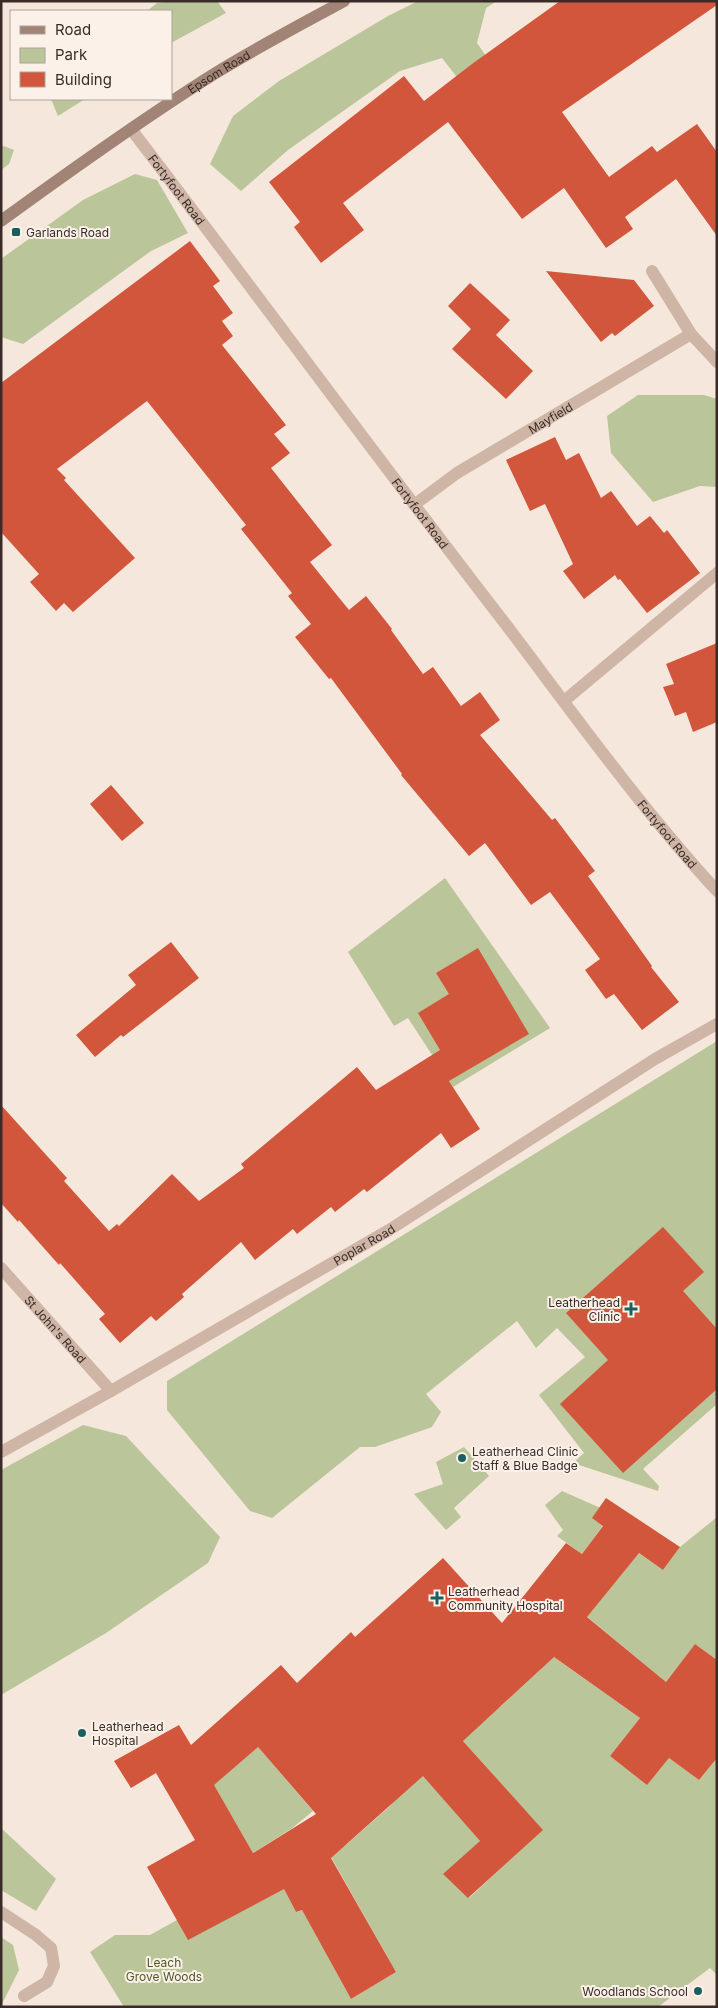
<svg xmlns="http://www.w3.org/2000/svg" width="718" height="2008" font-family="Inter,sans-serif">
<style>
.green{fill:#bac59a}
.building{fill:#d2563c;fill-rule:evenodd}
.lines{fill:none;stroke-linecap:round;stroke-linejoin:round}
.minor{stroke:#ceb5a6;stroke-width:12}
.secondary{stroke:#a28477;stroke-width:12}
.poi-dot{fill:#19605f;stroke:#fbf1e9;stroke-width:2}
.labels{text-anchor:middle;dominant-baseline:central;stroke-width:4;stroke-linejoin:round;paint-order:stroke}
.street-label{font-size:12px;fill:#392c28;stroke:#fbf1e9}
.poi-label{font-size:12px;fill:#392c28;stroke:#fbf1e9;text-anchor:start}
.park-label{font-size:12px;fill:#4c5a29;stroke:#fbf1e9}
</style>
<rect width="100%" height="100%" fill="#f5e7dc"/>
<path class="green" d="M 171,1 L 217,1 L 226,13 L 171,43 L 171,11 L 147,11 L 157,3 Z
M 418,1 L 497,1 L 486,8 L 477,43 L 512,94 L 484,112 L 442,58 L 400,71 L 288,150 L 241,191 L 210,164 L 233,116 L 279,81 L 388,16 Z
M 51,99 L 85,99 L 58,116 Z
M 1,145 L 14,150 L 9,164 L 1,170 Z
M 135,174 L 157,180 L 188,233 L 151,251 L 23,344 L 1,337 L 1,259 L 83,200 Z
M 638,395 L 704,395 L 717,399 L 717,487 L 700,486 L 653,502 L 611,453 L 607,416 Z
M 445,878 L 550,1028 L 453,1087 L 408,1018 L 394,1026 L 348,952 Z
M 717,1041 L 717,1404 L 643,1469 L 659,1486 L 658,1491 L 573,1463 L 584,1453 L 539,1395 L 585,1357 L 557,1328 L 536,1348 L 517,1321 L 426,1394 L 441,1412 L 432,1427 L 375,1447 L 360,1447 L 272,1518 L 250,1511 L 167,1410 L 167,1381 Z
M 83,1425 L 126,1436 L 220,1537 L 208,1563 L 106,1633 L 1,1695 L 1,1470 Z
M 464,1447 L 489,1476 L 454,1508 L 461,1517 L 446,1530 L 414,1494 L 443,1484 L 436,1462 Z
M 562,1491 L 612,1513 L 582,1554 L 557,1536 L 563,1530 L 545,1505 Z
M 717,1517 L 717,1660 L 695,1644 L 666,1682 L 567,1600 L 639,1553 L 663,1570 L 680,1547 Z
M 544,1650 L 640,1718 L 610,1756 L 647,1784 L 669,1758 L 699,1780 L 717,1758 L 717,1975 L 710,1968 L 658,2007 L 124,2007 L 90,1952 L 115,1935 L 150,1935 L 177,1920 L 280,1881 L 296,1912 L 302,1910 L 351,1999 L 396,1972 L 326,1848 L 347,1844 L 389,1807 L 419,1770 L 480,1841 L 469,1898 L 542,1830 L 458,1735 L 501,1706 L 541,1669 Z
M 258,1747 L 313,1811 L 291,1829 L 253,1853 L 209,1777 Z
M 1,1828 L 56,1879 L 36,1911 L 1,1890 Z
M 1,1937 L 13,1945 L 19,1970 L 1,2006 Z"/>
<path class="building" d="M 560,1 L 717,1 L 717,5 L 562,112 L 609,177 L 652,146 L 657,152 L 697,124 L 717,152 L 717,236 L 676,179 L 625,217 L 633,229 L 606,248 L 564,188 L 522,219 L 448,122 L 343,203 L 364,230 L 321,263 L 294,227 L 300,222 L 269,182 L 404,76 L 424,101 L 472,64 Z
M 190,241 L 220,281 L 213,286 L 233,313 L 222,321 L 233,336 L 222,345 L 286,425 L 274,434 L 290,453 L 271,468 L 332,545 L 310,562 L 349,610 L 366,596 L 392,629 L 391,630 L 423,674 L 433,667 L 461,706 L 480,692 L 500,720 L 480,735 L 552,820 L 555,818 L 595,871 L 588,876 L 652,966 L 651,967 L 679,1002 L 642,1030 L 614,994 L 606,999 L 585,970 L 600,959 L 550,892 L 531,905 L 485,843 L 469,856 L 401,775 L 402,774 L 331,678 L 329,679 L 295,637 L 311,624 L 288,596 L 292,593 L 241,529 L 246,525 L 147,401 L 57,469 L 66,478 L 64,480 L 135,558 L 73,612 L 64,603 L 56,611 L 30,582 L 39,574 L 1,532 L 1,383 Z
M 546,271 L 634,280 L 654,306 L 615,336 L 612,333 L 601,342 Z
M 470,283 L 510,320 L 496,335 L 533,371 L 506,399 L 452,349 L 471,329 L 448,306 Z
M 555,437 L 566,460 L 579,453 L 601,498 L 611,491 L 637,526 L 650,516 L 664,533 L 667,530 L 700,573 L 647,613 L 620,579 L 618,580 L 615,575 L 584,599 L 563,571 L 573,564 L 545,504 L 530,511 L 506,460 Z
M 717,643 L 717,722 L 693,732 L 686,712 L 675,716 L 663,687 L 674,684 L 666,664 Z
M 111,785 L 144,823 L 122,841 L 90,804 Z
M 171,942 L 199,978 L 123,1037 L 121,1035 L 95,1057 L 76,1035 L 136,985 L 128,975 Z
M 478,948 L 529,1034 L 449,1081 L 480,1129 L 451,1148 L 441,1133 L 367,1192 L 364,1189 L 335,1212 L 331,1207 L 297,1234 L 293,1229 L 255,1260 L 241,1242 L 182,1294 L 184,1297 L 156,1321 L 151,1316 L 120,1343 L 99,1319 L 105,1314 L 60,1263 L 59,1265 L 19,1220 L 18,1222 L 1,1203 L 1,1105 L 67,1178 L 64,1181 L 109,1231 L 117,1224 L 119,1226 L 172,1174 L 199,1201 L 244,1168 L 241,1164 L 357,1067 L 376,1090 L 440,1050 L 418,1013 L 449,994 L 436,973 Z
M 663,1227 L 704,1272 L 683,1291 L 717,1329 L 717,1389 L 623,1473 L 560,1404 L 608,1360 L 566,1313 Z
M 606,1498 L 680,1547 L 663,1570 L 639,1553 L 587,1617 L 666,1682 L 695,1644 L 717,1660 L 717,1758 L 699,1780 L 669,1758 L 647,1785 L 610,1756 L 640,1718 L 554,1657 L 463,1741 L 543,1830 L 468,1898 L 443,1874 L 480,1841 L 423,1776 L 331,1858 L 396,1972 L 351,1999 L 302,1910 L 296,1912 L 284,1889 L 188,1940 L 147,1867 L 195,1840 L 156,1773 L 131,1788 L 114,1761 L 179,1725 L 191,1745 L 281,1665 L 297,1683 L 351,1632 L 355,1637 L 443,1558 L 502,1623 L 566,1543 L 582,1554 L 603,1526 L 592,1518 ZM 258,1747 L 316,1814 L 253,1853 L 214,1785 Z"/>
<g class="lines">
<g class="minor">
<path id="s1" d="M 131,129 C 257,294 380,462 507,626 C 575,716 641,808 717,891"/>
<path d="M 652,271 L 691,334 L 717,362"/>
<path id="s2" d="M 414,505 L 457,473 L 691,334"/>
<path d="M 564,701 L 717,573"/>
<path id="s3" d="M 1,1268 L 111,1391"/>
<path id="s4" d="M 1,1452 L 111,1391 L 389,1230 L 655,1059 L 717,1024"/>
<path d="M 1,1912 L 36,1935 L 51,1948 L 54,1966 L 47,1982 L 24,1996"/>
</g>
<path class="secondary" id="s5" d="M 1,221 C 71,170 141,120 214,74 C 256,48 300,25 344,1"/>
</g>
<g class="poi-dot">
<rect x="11" y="227" width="10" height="10" rx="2.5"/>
<path d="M628.5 1301.5h5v5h5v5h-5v5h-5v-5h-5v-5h5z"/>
<circle cx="462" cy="1458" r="5"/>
<path d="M434.5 1590.5h5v5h5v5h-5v5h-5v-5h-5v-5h5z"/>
<circle cx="82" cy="1733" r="5"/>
<circle cx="698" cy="1991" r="5"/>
</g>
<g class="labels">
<g class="street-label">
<text stroke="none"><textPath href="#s5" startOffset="264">Epsom Road</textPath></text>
<text stroke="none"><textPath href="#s1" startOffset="76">Fortyfoot Road</textPath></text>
<text stroke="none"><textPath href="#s2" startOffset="162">Mayfield</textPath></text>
<text stroke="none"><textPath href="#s1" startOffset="481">Fortyfoot Road</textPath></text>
<text stroke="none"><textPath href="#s1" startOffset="886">Fortyfoot Road</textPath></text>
<text stroke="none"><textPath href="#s4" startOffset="418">Poplar Road</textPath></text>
<text stroke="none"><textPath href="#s3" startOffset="82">St John's Road</textPath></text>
</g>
<g class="poi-label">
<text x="26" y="232">Garlands Road</text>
<text x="620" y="1302" text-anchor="end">Leatherhead<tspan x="620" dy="14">Clinic</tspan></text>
<text x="472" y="1451">Leatherhead Clinic<tspan x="472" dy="14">Staff &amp; Blue Badge</tspan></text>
<text x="448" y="1591">Leatherhead<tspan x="448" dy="14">Community Hospital</tspan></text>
<text x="92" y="1726">Leatherhead<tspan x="92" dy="14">Hospital</tspan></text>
<text x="688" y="1991" text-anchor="end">Woodlands School</text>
</g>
<g class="park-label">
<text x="164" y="1962">Leach<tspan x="164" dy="14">Grove Woods</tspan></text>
</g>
</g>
<rect width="718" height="2008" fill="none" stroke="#392c28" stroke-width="5"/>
<rect x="10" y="10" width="162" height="90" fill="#fbf1e9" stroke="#ada29c"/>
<rect x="20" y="26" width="25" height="8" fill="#a28477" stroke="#ada29c"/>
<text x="55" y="35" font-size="15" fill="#392c28">Road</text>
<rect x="20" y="48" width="25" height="15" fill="#bac59a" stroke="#ada29c"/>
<text x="55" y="60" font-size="15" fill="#392c28">Park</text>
<rect x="20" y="72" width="25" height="15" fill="#d2563c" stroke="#ada29c"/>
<text x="55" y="85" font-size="15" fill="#392c28">Building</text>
</svg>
